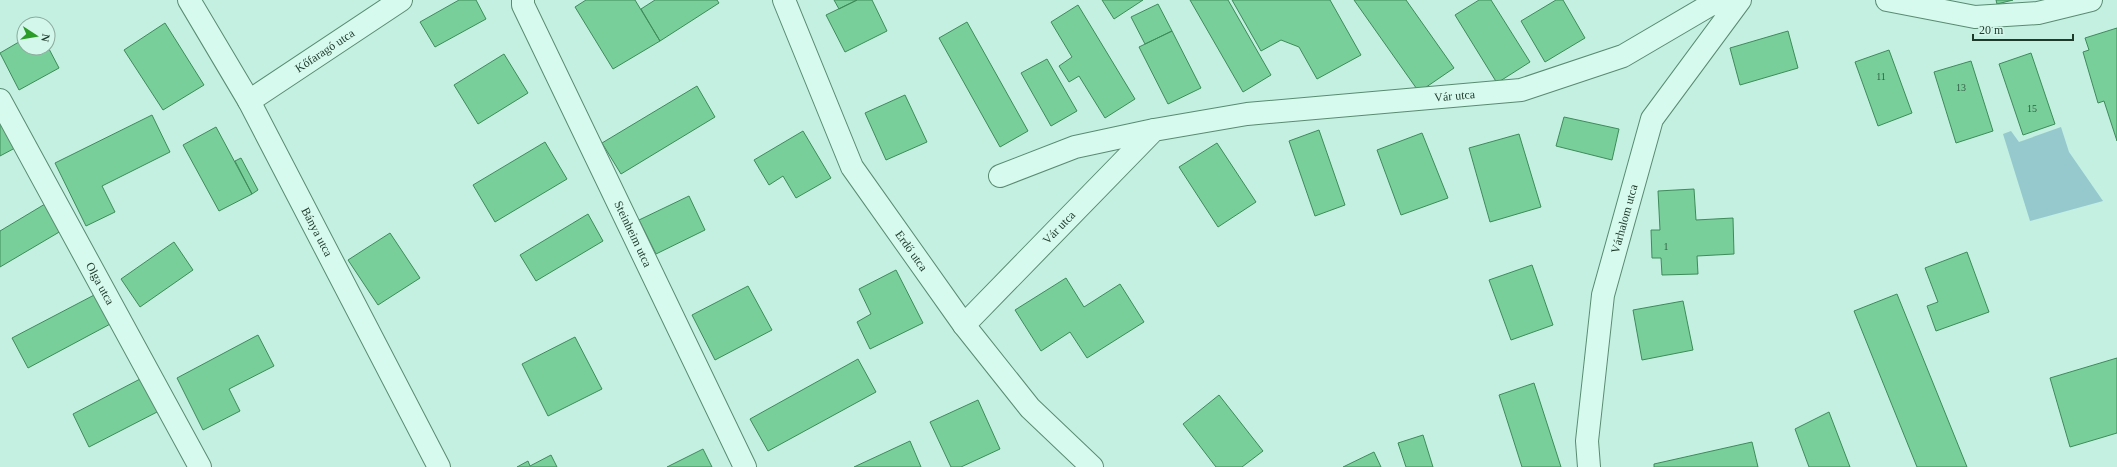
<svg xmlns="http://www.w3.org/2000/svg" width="2117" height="467" font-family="Georgia,serif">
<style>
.green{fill:#96c9ce}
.building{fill:#78cf9a;stroke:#3e8b5a}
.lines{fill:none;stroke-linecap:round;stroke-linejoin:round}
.street-casing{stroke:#598b72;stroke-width:24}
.street{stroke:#d7faee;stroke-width:22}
.labels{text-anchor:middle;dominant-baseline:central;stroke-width:4;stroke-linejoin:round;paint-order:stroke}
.number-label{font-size:10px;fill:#345f47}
.street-label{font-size:12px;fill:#1e3a2b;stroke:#d3f7eb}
</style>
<rect width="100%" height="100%" fill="#c3f0e1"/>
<path class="green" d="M 2061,127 L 2069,152 L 2103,201 L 2030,221 L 2003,134 L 2011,131 L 2019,142 Z"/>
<path class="building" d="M 459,0 L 476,0 L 486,19 L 435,47 L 420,22 Z
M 586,0 L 635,0 L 660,41 L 613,69 L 575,7 Z
M 655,0 L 717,0 L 719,3 L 660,41 L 641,9 Z
M 834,0 L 857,0 L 839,9 Z
M 857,0 L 872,0 L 887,31 L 845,52 L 826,15 Z
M 1102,0 L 1143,0 L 1114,19 Z
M 1190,0 L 1228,0 L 1271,75 L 1243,92 Z
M 1232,0 L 1330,0 L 1361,55 L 1317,79 L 1299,47 L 1281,40 L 1261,51 Z
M 1354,0 L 1406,0 L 1454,68 L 1419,92 Z
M 1479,0 L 1491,0 L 1530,62 L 1497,83 L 1455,15 Z
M 1556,0 L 1563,0 L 1585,38 L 1545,62 L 1521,21 Z
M 1996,0 L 2013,0 L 1997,4 Z
M 1158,4 L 1172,31 L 1145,44 L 1131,17 Z
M 1078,5 L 1135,99 L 1105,118 L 1079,76 L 1069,82 L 1059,66 L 1072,57 L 1051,22 Z
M 967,22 L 1028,131 L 1000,147 L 939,38 Z
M 165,23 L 204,85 L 163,110 L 124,50 Z
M 2117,28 L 2117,141 L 2104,101 L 2098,103 L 2083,52 L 2089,50 L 2085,38 Z
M 1172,31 L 1201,88 L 1168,104 L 1139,47 Z
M 1788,31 L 1798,68 L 1740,85 L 1730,48 Z
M 24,39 L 24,48 L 48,47 L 59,68 L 19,90 L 0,53 Z
M 1889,50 L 1912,113 L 1878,126 L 1855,62 Z
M 2031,53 L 2055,124 L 2023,135 L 1999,64 Z
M 504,54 L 528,93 L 478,124 L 454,85 Z
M 1047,59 L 1077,111 L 1051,126 L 1021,73 Z
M 1971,61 L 1993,131 L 1956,143 L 1934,72 Z
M 697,86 L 715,117 L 621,174 L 602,143 Z
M 905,95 L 927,142 L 886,160 L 865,113 Z
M 152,115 L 170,152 L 102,186 L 115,212 L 86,226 L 55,163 Z
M 1564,117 L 1619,129 L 1612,160 L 1556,146 Z
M 0,121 L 15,148 L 0,156 Z
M 216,127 L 252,194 L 219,211 L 183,145 Z
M 1319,130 L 1345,205 L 1315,216 L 1289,141 Z
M 803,131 L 831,178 L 796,198 L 783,176 L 769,185 L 754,160 Z
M 1422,133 L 1448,198 L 1401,215 L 1377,150 Z
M 1519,134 L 1541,207 L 1490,222 L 1469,148 Z
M 545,142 L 567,179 L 495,222 L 473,185 Z
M 1217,143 L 1256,202 L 1218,227 L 1179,167 Z
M 241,158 L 258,190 L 252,194 L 235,161 Z
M 1694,189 L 1696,220 L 1733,218 L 1734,254 L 1697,256 L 1698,274 L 1662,275 L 1661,258 L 1652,258 L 1651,230 L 1660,230 L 1658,191 Z
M 689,196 L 705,230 L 656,254 L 639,220 Z
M 45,204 L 61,231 L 0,267 L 0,231 Z
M 588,214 L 603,241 L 536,281 L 520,255 Z
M 390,233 L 420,278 L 378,305 L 348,260 Z
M 174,242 L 193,270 L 140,307 L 121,279 Z
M 1967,252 L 1989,312 L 1936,331 L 1927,306 L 1938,302 L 1925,268 Z
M 1532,265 L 1553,325 L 1511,340 L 1489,280 Z
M 896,270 L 923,323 L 870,349 L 857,322 L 871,314 L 859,289 Z
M 1066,278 L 1084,307 L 1120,284 L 1144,322 L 1087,358 L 1070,332 L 1041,351 L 1015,310 Z
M 748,286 L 772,330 L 715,360 L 692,315 Z
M 98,293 L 114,322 L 28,368 L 12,338 Z
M 1897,294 L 1967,467 L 1917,467 L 1854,311 Z
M 1683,301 L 1693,350 L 1642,360 L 1633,310 Z
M 258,335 L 274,366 L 229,389 L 240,411 L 203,430 L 177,378 Z
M 575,337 L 602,389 L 548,416 L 522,364 Z
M 2117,358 L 2117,433 L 2070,447 L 2050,378 Z
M 858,359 L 876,392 L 768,451 L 750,419 Z
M 142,378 L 159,411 L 89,447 L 73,414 Z
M 1534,383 L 1561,467 L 1522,467 L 1499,395 Z
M 1219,395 L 1263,451 L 1242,467 L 1216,467 L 1183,424 Z
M 978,400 L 1000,449 L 961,467 L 951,467 L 930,422 Z
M 1829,412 L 1850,467 L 1809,467 L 1795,429 Z
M 1423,435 L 1433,467 L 1406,467 L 1398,443 Z
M 910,441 L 921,467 L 854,467 Z
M 1752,442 L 1758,467 L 1654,467 L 1654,464 Z
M 703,449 L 712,467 L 667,467 Z
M 1374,452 L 1381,467 L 1343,467 Z
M 551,455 L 557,467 L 517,467 L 528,461 L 530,466 Z"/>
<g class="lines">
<g class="street-casing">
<g id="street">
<path id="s1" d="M 189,0 L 249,101 L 439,467"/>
<path id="s2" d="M 523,0 L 523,5 L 745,467"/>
<path id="s3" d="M 784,0 L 852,167 L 964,325 L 1030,408 L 1092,467"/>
<path d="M 1887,0 L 1975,17 L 2038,13 L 2091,0"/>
<path id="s4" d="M 0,100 L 200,467"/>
<path id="s5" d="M 249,101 L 401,0"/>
<path d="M 1000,176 L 1075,147 L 1154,130"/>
<path id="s6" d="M 964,325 L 1154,130 L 1247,114 L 1521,90 L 1623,56 L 1710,5 L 1738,0"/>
<path id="s7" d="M 1589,467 L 1587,441 L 1603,295 L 1652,119 L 1740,0"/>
</g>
</g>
<use href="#street" class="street"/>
</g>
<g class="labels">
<g class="number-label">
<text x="1881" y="76">11</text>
<text x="1961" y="87">13</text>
<text x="2032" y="108">15</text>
<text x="1666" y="246">1</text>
</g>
<g class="street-label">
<text stroke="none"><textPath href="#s5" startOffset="91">Kőfaragó utca</textPath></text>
<text stroke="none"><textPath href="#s6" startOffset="575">Vár utca</textPath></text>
<text stroke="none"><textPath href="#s7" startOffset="252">Várhalom utca</textPath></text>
<text stroke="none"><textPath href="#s6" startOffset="136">Vár utca</textPath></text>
<text stroke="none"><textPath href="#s1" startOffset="265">Bánya utca</textPath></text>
<text stroke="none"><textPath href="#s2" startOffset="259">Steinheim utca</textPath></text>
<text stroke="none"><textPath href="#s3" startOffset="283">Erdő utca</textPath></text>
<text stroke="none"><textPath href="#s4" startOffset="209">Olga utca</textPath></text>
</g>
</g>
<g transform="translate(36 36) rotate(102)"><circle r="19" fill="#d3f7eb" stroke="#8bab9e"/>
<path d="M0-3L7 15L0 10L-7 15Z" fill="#2b9c27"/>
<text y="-6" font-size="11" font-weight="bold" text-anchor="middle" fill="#1e3a2b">N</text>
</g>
<path d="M1973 34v6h100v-6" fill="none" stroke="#1e3a2b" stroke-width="2"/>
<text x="1979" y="34" font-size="12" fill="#1e3a2b" stroke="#d3f7eb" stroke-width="3" paint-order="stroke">20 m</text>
</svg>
